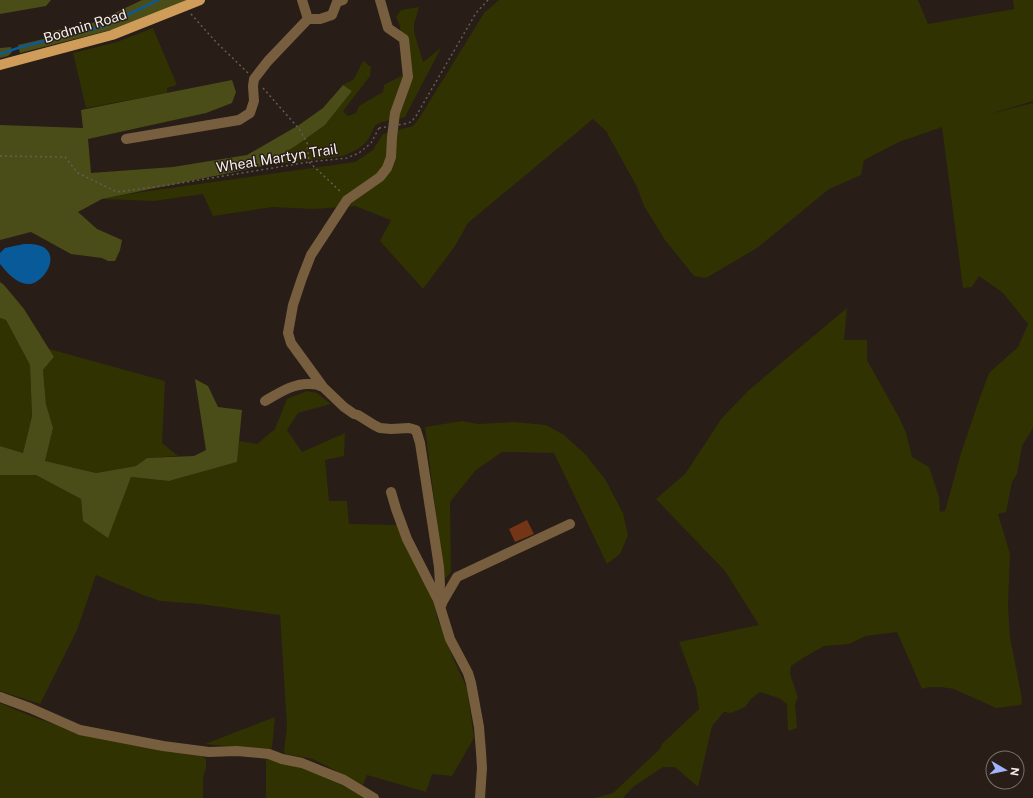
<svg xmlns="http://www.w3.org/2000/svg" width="1033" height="798" font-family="'Public Sans',sans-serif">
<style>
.green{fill:#303201}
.forest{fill:#4a4d18}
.water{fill:#085b98}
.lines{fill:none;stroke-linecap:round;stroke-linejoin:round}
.stream{stroke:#085b98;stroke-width:2.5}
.building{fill:#733516}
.path{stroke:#665c57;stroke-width:1.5;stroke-dasharray:2 3;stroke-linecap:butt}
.minor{stroke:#775e3f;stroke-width:10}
.major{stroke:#cf9c59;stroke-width:10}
.path-bridge{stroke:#665c57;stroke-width:1.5;stroke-dasharray:2 3;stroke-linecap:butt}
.labels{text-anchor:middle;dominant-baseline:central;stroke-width:3;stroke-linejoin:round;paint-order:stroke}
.street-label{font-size:14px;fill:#f7efeb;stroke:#281d17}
</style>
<rect width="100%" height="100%" fill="#281d17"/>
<path class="green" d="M 499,0 L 918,0 L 928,24 L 1014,9 L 1013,0 L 1033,0 L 1033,101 L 990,114 L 1033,103 L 1033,428 L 1022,446 L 1017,474 L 1012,482 L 1006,512 L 998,514 L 1010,554 L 1008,606 L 1010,637 L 1022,699 L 1021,705 L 996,708 L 954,689 L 941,687 L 929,687 L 922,689 L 897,632 L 866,636 L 849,644 L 824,646 L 803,658 L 791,666 L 790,674 L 798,697 L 795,704 L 797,728 L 788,731 L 787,704 L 779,698 L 760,692 L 751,699 L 745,707 L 731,713 L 724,712 L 712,726 L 698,787 L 675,767 L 663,767 L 633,787 L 623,798 L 594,798 L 613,793 L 660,749 L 662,744 L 699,709 L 696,688 L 679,642 L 759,625 L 725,571 L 656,499 L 685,474 L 722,418 L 749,390 L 847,308 L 844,340 L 867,340 L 867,360 L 901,421 L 906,433 L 912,457 L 929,467 L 939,497 L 940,512 L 945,511 L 961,453 L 979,400 L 989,373 L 1018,347 L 1028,324 L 1003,293 L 979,276 L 972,287 L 963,288 L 942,127 L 899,142 L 864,160 L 861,175 L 829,189 L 757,248 L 706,278 L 694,276 L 665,240 L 644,206 L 637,187 L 606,131 L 593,119 L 468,223 L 455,246 L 423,289 L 380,241 L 391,220 L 355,206 L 314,209 L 272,207 L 213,216 L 203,194 L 154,201 L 102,199 L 128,194 L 355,162 L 373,150 L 383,134 L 413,126 L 420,117 L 484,13 Z
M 419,7 L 414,24 L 414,32 L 423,62 L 441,48 L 405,117 C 400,119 381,121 377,124 C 373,127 372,133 369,138 C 364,147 353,152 343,156 L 263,166 L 297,145 L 325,125 L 352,91 L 343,85 L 354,79 L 363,61 L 371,67 L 370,76 L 343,111 L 348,116 L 356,113 L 359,106 L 383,92 L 384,85 L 403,75 L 401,56 L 400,26 L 396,17 L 401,10 Z
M 153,28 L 177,85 L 167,88 L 167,93 L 86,108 L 73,53 L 117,42 Z
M 0,318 L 6,320 L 30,365 L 32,416 L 23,453 L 0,446 Z
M 49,349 L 165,381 L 162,443 L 178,456 L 147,458 L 136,466 L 96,473 L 44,461 L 53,428 L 46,404 L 43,370 L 54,357 Z
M 307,391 L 317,393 L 331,404 L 298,413 L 287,430 L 302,452 L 345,433 L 344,456 L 325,460 L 329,501 L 347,501 L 349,524 L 398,525 L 434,603 L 437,617 L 453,658 L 467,688 L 474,738 L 452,776 L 432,774 L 426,792 L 367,775 L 363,785 L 313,759 L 285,754 L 284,752 L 287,727 L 280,615 L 200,604 L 160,601 L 143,595 L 96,575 L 77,630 L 40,704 L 0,691 L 0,475 L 36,475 L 81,499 L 83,521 L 131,477 L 169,481 L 237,462 L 239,441 L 257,444 L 275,429 L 287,399 Z
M 462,421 L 478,424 L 514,422 L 546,425 L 564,435 L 586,455 L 605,479 L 623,513 L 628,535 L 620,554 L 607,564 L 554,453 L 502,452 L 476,470 L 450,502 L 451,572 L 444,580 L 425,427 Z
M 0,703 L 31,716 L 78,733 L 199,754 L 206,759 L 206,768 L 203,777 L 203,798 L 0,798 Z
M 275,717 L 272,748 L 268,750 L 205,744 Z
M 266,757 L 302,767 L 331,779 L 365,798 L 266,798 Z"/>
<path class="forest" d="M 0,0 L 51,0 L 46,6 L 0,14 Z
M 142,0 L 188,0 L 122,27 L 20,53 L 18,45 L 52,37 L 53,31 L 96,22 Z
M 11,47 L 12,52 L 8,56 L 0,58 L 0,48 Z
M 232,80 L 236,92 L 232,103 L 206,113 L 88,139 L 91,173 L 173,167 L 247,155 L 299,125 L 323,108 L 343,85 L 352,91 L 325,125 L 297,145 L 263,166 L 102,199 L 78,212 L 97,229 L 122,240 L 120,250 L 115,261 L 108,261 L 102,258 L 71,254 L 31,232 L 0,240 L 0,125 L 83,128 L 81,110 Z
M 0,282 L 4,285 L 24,309 L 54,357 L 43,370 L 46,404 L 53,428 L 45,461 L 96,473 L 136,466 L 147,458 L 194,456 L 206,450 L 195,379 L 208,386 L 218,407 L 242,410 L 237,462 L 169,481 L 131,477 L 108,538 L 83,521 L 81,499 L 36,475 L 0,475 L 0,446 L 23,453 L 32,416 L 30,365 L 6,320 L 0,318 Z"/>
<path class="water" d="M 24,244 C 31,244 42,244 47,250 C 57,261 43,282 30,284 C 18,285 7,273 0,264 L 0,253 L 5,248 Z"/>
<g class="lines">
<path class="stream" d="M 0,54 L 21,47 L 105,26 L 158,0"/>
</g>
<path class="building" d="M 527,520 L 534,534 L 515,542 L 509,529 Z"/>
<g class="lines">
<path class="path" d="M 191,14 L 216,42 L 248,73
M 263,88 L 300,130 L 307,143 L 309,162 L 341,192
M 404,124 L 411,122 L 416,116 L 476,13 L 488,0
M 0,156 L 65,157 L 78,173 L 117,192 L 169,185 L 309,162 L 347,158 L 359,153 L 371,143 L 379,128"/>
<path class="minor" d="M 380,0 L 388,28 L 404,39 L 408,77 L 395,113 L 392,137 L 391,157 L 387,168 L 380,177 L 347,200 L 311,255 L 302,278 L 293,305 L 288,333 L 291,343 L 323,387 L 344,407 L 354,414 L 358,415 L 374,425 L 380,428 L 391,429 L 409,428 L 416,430 L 420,443 L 439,567 L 440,585 L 438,600
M 308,19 L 320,19 L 332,15 L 337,2 L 343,0
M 126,139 L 239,120 L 250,113 L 254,101 L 253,86 L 254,79 L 268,61 L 308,19 L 302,0
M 265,401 C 279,393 293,383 310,384 C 314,384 319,385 323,387
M 391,492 L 396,509 L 407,539 L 438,600 L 450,639 L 468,673 L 471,683 L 479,727 L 481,752 L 482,768 L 480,798
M 441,606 L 443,601 L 457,577 L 570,524
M 0,697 L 30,708 L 80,730 L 163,746 L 209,752 L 237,751 L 269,754 L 282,759 L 302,763 L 319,770 L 344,780 L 374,798"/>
<path class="major" d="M 0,65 L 112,35 L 200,0"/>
<path class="path-bridge" d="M 379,128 L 404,124"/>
</g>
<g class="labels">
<g class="street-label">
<text transform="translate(85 26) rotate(-17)">Bodmin Road</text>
<text transform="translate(277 158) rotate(-9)">Wheal Martyn Trail</text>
</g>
</g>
<g transform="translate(1005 770) rotate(99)"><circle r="19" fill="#281d17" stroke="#7b716c"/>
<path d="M0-3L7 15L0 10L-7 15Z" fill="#a1b3fd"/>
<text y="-6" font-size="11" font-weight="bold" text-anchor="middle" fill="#f7efeb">N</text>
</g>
</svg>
